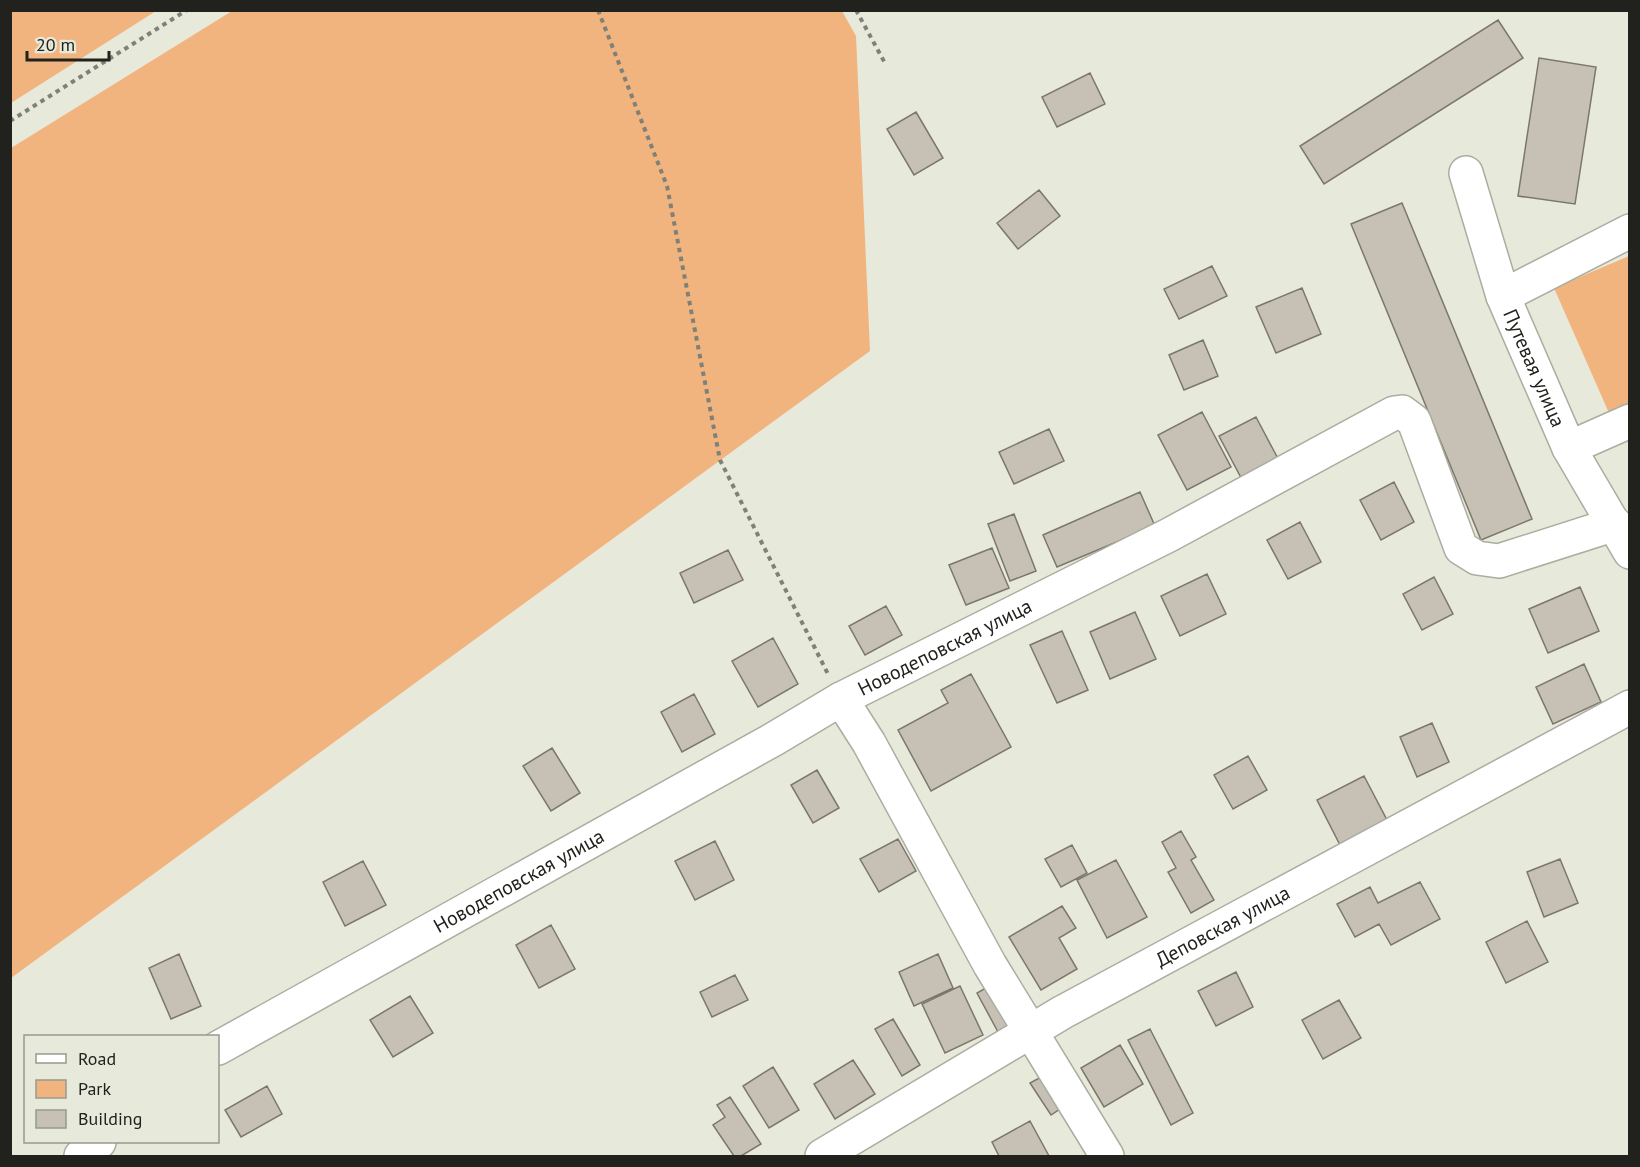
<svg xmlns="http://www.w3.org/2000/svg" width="1640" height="1167" font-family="'PT Sans',sans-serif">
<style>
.green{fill:#f1b47f}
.building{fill:#c7c1b5;stroke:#7c776b;stroke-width:1.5}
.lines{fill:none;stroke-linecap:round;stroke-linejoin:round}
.minor-casing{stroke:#abada1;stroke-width:36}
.path{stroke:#7f8077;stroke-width:4;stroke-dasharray:4.5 4.5;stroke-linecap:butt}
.minor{stroke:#fff;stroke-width:33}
.labels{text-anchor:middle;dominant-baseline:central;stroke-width:4.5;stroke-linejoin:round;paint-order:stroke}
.street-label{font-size:20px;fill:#21221d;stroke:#e7e9db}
</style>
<rect width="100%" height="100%" fill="#e7e9db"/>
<path class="green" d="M 11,10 L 156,10 L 156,11 L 11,103 Z
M 232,11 L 842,11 L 856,36 L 870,351 L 11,978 L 11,148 Z
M 1629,256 L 1629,404 L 1609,413 L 1554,288 Z"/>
<path class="building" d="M 1498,20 L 1523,58 L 1324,184 L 1300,146 Z
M 1539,58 L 1596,67 L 1575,204 L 1518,196 Z
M 1090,73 L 1105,104 L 1057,127 L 1042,97 Z
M 916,112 L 943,158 L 914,175 L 887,129 Z
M 1039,190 L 1060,216 L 1018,249 L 997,223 Z
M 1402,203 L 1532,519 L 1481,540 L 1351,224 Z
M 1212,266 L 1227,296 L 1179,319 L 1164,289 Z
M 1302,288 L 1321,334 L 1276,353 L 1256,307 Z
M 1203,340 L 1218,376 L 1184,390 L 1169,355 Z
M 1202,412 L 1231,467 L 1187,490 L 1158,435 Z
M 1256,417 L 1284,470 L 1247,489 L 1219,436 Z
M 1049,429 L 1064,461 L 1014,484 L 999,452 Z
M 1394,482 L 1414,522 L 1381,540 L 1360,500 Z
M 1140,492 L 1155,526 L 1057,567 L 1043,535 Z
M 1014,514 L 1036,571 L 1010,581 L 988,524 Z
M 1300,522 L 1321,562 L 1288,579 L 1267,540 Z
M 992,548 L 1009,588 L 966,605 L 949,565 Z
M 728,550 L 743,580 L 694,603 L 680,573 Z
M 1207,574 L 1226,614 L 1180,636 L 1161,596 Z
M 1434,577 L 1453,614 L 1422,630 L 1403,594 Z
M 1580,587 L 1599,631 L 1548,653 L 1529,609 Z
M 886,606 L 902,635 L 865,655 L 849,626 Z
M 1135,612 L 1156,659 L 1110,679 L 1090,632 Z
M 1062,631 L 1088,690 L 1057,703 L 1030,645 Z
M 773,638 L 798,684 L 758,707 L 732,661 Z
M 1584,664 L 1601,702 L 1553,724 L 1536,687 Z
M 971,674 L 1011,747 L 931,791 L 898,730 L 948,703 L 941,690 Z
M 694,694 L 715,734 L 682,752 L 661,712 Z
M 1432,723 L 1449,762 L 1417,777 L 1400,737 Z
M 552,748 L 580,793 L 551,811 L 523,766 Z
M 1248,756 L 1267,790 L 1233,809 L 1214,775 Z
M 817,770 L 839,808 L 813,823 L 791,785 Z
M 1364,776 L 1387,820 L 1340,845 L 1317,800 Z
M 1181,831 L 1196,857 L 1191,860 L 1214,900 L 1191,913 L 1168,872 L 1176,868 L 1162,842 Z
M 898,839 L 916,871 L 879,892 L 860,859 Z
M 715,841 L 734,880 L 695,900 L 675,861 Z
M 1072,845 L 1087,873 L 1061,887 L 1045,859 Z
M 1560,859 L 1578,903 L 1544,917 L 1527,872 Z
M 1116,860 L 1147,917 L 1107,938 L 1077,880 Z
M 363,861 L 386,905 L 345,926 L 323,882 Z
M 1420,882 L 1440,919 L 1391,945 L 1379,924 L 1355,937 L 1337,904 L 1370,887 L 1378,903 Z
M 1062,906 L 1076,928 L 1059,938 L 1077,969 L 1041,990 L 1009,937 Z
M 1527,921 L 1548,962 L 1506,983 L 1486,942 Z
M 551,925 L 575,969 L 539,988 L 516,945 Z
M 179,954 L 201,1006 L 171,1019 L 149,968 Z
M 938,954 L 953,988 L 914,1006 L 899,972 Z
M 1236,972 L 1253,1007 L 1216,1026 L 1198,991 Z
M 735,975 L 748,1000 L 712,1017 L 700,992 Z
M 991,985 L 1012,1024 L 998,1032 L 977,993 Z
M 960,986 L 983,1035 L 945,1053 L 922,1004 Z
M 410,996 L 433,1033 L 393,1057 L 370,1020 Z
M 1339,1000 L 1361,1038 L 1323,1059 L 1302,1020 Z
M 893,1019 L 920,1065 L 902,1076 L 875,1029 Z
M 1150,1029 L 1193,1113 L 1171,1125 L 1128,1040 Z
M 1120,1045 L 1143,1084 L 1104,1107 L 1081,1068 Z
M 853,1060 L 875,1094 L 835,1119 L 814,1084 Z
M 773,1067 L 799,1110 L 769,1128 L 743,1086 Z
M 1043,1076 L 1063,1107 L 1051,1115 L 1030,1083 Z
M 267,1086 L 282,1114 L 241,1137 L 225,1110 Z
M 730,1097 L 761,1144 L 741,1156 L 734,1156 L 713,1125 L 725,1117 L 717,1105 Z
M 1030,1121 L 1049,1156 L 999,1156 L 992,1142 Z"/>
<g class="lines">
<g class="minor-casing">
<g id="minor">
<path id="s1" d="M 1466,173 L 1503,296 L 1569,448 L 1630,552"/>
<path d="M 1503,296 L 1630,231"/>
<path d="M 1569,448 L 1630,421"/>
<path d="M 841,699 L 869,743 L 990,965 L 1107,1156"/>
<path id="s2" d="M 218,1048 L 774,739 L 841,699 L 1169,535 L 1394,413 L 1402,412 L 1414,421 L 1461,548 L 1477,558 L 1499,561 L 1615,524"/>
<path d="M 81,1156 L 99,1142"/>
<path id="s3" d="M 822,1156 L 1063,1012 L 1630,707"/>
</g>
</g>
<path class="path" d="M 598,10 L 667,186 L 720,460 L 828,674
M 856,10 L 886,65
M 10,121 L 187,10"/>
<use href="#minor" class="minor"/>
</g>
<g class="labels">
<g class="street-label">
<text stroke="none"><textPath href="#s1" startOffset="207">Путевая улица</textPath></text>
<text stroke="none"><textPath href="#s2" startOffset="830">Новодеповская улица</textPath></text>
<text stroke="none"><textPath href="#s2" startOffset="344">Новодеповская улица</textPath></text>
<text stroke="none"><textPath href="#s3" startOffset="462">Деповская улица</textPath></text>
</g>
</g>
<rect width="1640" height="1167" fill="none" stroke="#21221d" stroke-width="24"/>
<rect x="24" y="1035" width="195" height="108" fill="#e7e9db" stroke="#98998f" stroke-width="1.5"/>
<rect x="36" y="1054" width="30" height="9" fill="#ffffff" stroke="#98998f" stroke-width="1.5"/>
<text x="78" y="1065" font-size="18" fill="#21221d">Road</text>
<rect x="36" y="1080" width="30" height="18" fill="#f1b47f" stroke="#98998f" stroke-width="1.5"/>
<text x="78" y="1095" font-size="18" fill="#21221d">Park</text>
<rect x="36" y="1110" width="30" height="18" fill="#c7c1b5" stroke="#98998f" stroke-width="1.5"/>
<text x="78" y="1125" font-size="18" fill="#21221d">Building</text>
<path d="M27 51v9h82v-9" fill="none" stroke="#21221d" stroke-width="3"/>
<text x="36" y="51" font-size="18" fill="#21221d" stroke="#e7e9db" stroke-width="4.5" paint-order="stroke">20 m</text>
</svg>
